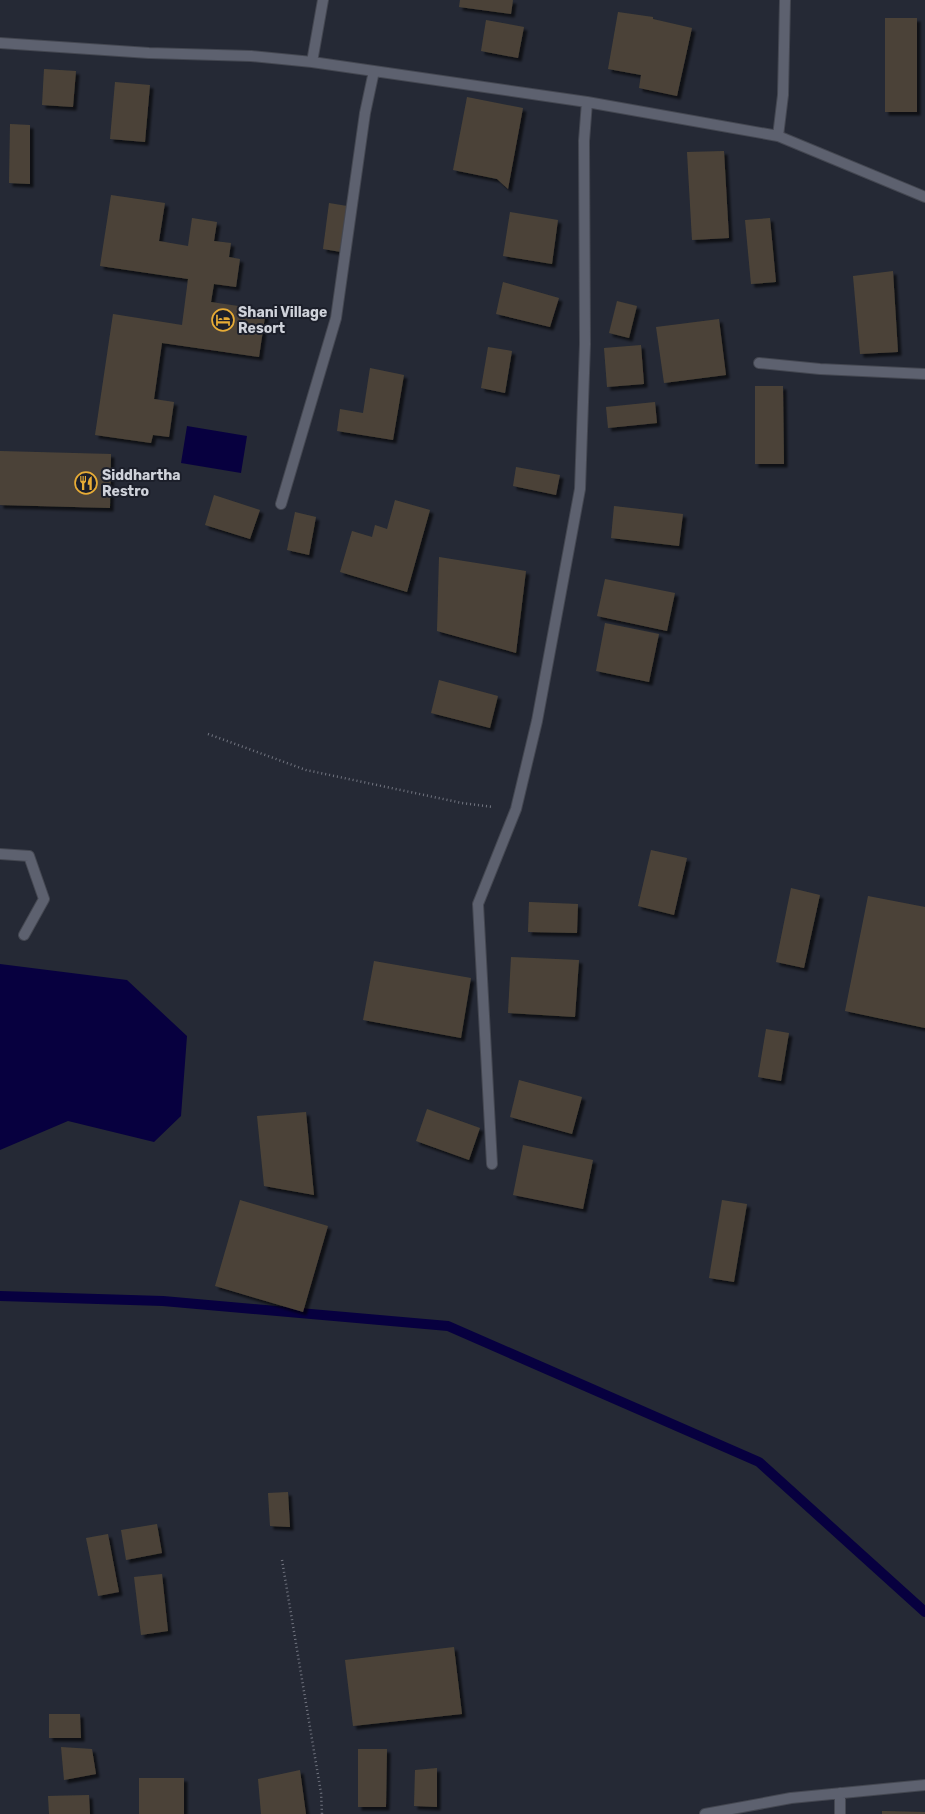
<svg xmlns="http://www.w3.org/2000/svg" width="925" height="1814" font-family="Rubik,sans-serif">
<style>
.water{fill:#07003f}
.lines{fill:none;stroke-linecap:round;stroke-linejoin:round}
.stream{stroke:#07003f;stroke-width:10}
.building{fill:#4b4337;filter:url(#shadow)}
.street-casing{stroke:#444751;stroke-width:12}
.path{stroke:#727580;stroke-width:2.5;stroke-dasharray:1 3;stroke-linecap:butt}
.street{stroke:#5d616f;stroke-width:10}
.labels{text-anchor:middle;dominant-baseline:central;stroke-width:4;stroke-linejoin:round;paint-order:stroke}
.poi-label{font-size:14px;font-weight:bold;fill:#cfd2da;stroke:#1c1f2a;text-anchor:start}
</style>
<defs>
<filter id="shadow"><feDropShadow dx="3.5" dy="3.5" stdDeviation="1" flood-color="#0009"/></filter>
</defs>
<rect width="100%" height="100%" fill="#252935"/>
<path class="water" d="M 187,426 L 247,436 L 241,473 L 181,463 Z
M 0,964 L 127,980 L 187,1036 L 181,1116 L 154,1142 L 68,1121 L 0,1150 Z"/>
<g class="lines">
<path class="stream" d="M 0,1296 L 163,1301 L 448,1326 L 759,1462 L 925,1612"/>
</g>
<path class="building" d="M 460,0 L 513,0 L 511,14 L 459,7 Z
M 618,12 L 653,17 L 653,19 L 692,28 L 677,96 L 639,88 L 641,75 L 608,69 Z
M 885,18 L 917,18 L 917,112 L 885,112 Z
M 486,20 L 524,27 L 518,58 L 481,51 Z
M 44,69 L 76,71 L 73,107 L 42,105 Z
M 115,82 L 150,85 L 145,142 L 110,139 Z
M 467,97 L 523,108 L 508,189 L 497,179 L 453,170 Z
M 10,124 L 30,125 L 30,184 L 9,183 Z
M 724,151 L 729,238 L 692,240 L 687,152 Z
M 111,195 L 165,203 L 159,241 L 188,246 L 192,218 L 217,222 L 214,241 L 231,243 L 229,257 L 240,259 L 236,287 L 214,284 L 211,302 L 266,310 L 259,357 L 162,343 L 154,399 L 174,402 L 169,437 L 153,435 L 151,443 L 95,435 L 113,314 L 182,325 L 188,279 L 100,266 Z
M 329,203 L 347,206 L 341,252 L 323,249 Z
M 510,212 L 558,220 L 552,264 L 503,256 Z
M 770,218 L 776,282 L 751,284 L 745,220 Z
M 893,271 L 898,352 L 860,354 L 853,276 Z
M 503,282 L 559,298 L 550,327 L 496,314 Z
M 617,301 L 637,306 L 629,338 L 609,333 Z
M 719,319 L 726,375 L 664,383 L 656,327 Z
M 641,345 L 644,384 L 607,387 L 604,348 Z
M 488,347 L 512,351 L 505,393 L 481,388 Z
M 370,368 L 404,375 L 393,440 L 337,431 L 340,409 L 363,413 Z
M 755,386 L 783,386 L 784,464 L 755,464 Z
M 655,402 L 657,423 L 608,428 L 606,407 Z
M 0,451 L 111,454 L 110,508 L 0,505 Z
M 516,467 L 560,475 L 556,495 L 513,486 Z
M 214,495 L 260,510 L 250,539 L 205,525 Z
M 395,500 L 430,510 L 407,592 L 340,572 L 352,531 L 372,537 L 375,525 L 387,529 Z
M 614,506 L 683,514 L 679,546 L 611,538 Z
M 295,512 L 316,517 L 309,555 L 287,550 Z
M 439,557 L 526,571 L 516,653 L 437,631 Z
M 605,579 L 675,593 L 667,631 L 597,616 Z
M 605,623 L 659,634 L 649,682 L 596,671 Z
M 439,680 L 498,696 L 490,728 L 431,713 Z
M 651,850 L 687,858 L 674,915 L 638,906 Z
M 791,888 L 820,895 L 804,968 L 776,962 Z
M 868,896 L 925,907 L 925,1028 L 845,1011 Z
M 529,902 L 578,904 L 577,933 L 528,932 Z
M 511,957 L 579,960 L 575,1017 L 508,1013 Z
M 374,961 L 471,978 L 461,1038 L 363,1020 Z
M 766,1029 L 789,1033 L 781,1081 L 758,1077 Z
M 519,1080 L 582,1097 L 572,1134 L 510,1117 Z
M 427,1109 L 480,1128 L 469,1160 L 416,1141 Z
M 306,1112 L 314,1195 L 264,1186 L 257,1116 Z
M 523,1145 L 593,1160 L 583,1209 L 513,1195 Z
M 240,1200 L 328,1226 L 303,1312 L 215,1286 Z
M 722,1200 L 747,1204 L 734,1282 L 709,1278 Z
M 288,1492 L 290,1527 L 270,1526 L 268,1493 Z
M 157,1524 L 162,1553 L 126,1560 L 121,1530 Z
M 108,1534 L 119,1592 L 98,1596 L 86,1538 Z
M 162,1574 L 168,1631 L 141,1635 L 134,1577 Z
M 454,1647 L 462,1714 L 353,1726 L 345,1660 Z
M 49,1714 L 80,1714 L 81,1738 L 49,1738 Z
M 61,1747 L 92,1749 L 96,1774 L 64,1780 Z
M 358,1749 L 387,1749 L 386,1807 L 358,1807 Z
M 437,1768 L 437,1807 L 414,1806 L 415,1770 Z
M 300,1770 L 306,1814 L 261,1814 L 258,1779 Z
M 139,1778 L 184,1778 L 184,1814 L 139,1814 Z
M 89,1795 L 90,1814 L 49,1814 L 48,1796 Z
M 882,1811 L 925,1812 L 925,1814 L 882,1814 Z"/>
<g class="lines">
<g class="street-casing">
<path id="street" d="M 0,43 L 149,53 L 251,56 L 312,62 L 587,102 L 778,136 L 925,197
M 312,62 L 323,0
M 778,136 L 783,95 L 785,0
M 759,363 L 820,369 L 925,374
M 281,504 L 336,318 L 365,113 L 374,71
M 0,854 L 29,856 L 44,899 L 24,935
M 492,1164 L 478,904 L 516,809 L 537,721 L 580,489 L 585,344 L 584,141 L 587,102
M 840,1793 L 840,1814
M 705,1814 L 791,1798 L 925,1785"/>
</g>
<path class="path" d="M 208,734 L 306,770 L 462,803 L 493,807
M 282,1560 L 321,1793 L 322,1814"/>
<use href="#street" class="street"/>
</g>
<defs>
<g id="hotel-ring" transform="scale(1.15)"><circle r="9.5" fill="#1c1f2a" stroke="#e7ac36" stroke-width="1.5"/><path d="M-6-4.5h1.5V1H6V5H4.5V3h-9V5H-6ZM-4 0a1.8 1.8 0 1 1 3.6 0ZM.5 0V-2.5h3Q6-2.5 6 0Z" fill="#e7ac36"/></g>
<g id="restaurant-ring" transform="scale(1.15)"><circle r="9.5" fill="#1c1f2a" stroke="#e7ac36" stroke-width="1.5"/><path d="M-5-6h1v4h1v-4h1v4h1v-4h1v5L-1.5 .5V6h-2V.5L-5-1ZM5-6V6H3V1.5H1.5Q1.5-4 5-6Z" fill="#e7ac36"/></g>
</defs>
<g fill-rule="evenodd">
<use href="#hotel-ring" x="223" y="320"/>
<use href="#restaurant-ring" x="86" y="483"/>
</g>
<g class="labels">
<g class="poi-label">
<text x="238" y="312">Shani Village<tspan x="238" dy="16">Resort</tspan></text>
<text x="102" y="475">Siddhartha<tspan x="102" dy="16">Restro</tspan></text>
</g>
</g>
</svg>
